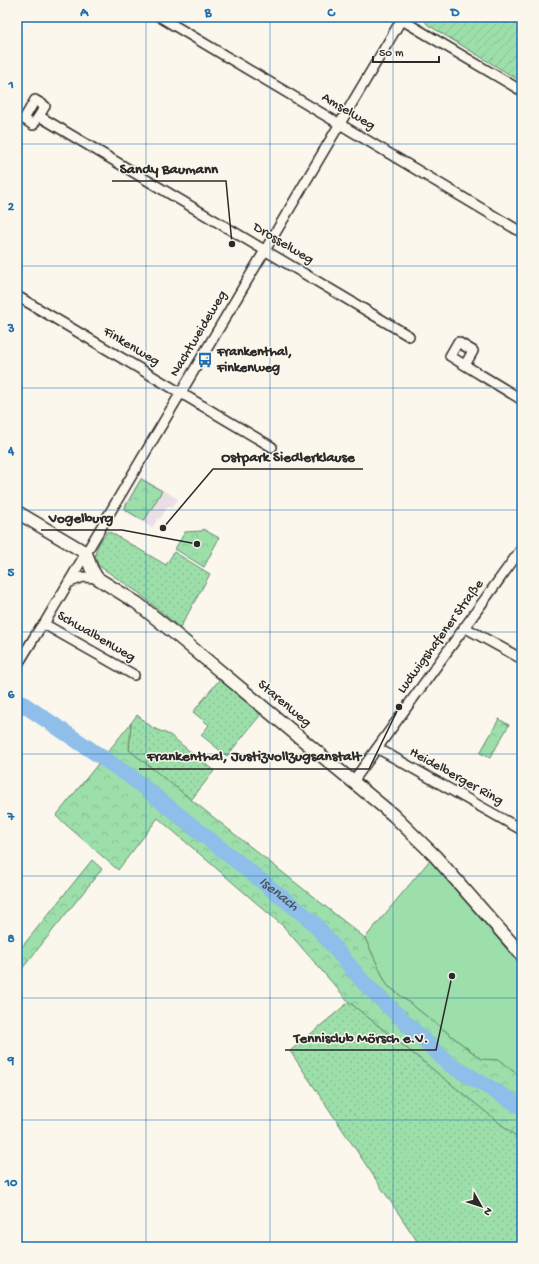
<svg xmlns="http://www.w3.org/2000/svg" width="539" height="1264" font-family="'Gochi Hand',sans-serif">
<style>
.built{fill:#eadfe5}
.grass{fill:url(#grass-dots);stroke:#64856a}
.forest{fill:url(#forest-crowns);stroke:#64856a}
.garden{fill:url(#garden-furrows);stroke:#64856a}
.pitch{fill:#9cdfaa;stroke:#64856a}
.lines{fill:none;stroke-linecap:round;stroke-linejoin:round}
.river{stroke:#8ebee9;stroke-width:16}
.minor-casing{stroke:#2b2b2b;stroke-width:12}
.tertiary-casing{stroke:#2b2b2b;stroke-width:15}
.minor{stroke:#fbf7ec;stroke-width:9}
.tertiary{stroke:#fbf7ec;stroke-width:12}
.grid{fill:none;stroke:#1f6fb2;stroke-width:1;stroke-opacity:0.55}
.labels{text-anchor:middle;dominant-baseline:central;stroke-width:3;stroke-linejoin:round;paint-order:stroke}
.street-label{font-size:14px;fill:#2b2b2b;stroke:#fbf7ec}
.poi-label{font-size:14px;font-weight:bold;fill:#2b2b2b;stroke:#fbf7ec;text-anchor:start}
.water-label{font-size:15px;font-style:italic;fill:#495764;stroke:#fbf7ec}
.leader{fill:none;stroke:#2b2b2b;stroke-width:1.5}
.callout-dot{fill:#2b2b2b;stroke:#fbf7ec;stroke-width:1.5}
.callout-label{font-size:15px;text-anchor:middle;font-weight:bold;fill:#2b2b2b;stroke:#fbf7ec;stroke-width:3;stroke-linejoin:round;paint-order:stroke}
.neatline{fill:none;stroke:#1f6fb2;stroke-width:1.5}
.grid-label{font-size:13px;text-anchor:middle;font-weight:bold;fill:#1f6fb2}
</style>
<defs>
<pattern id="grass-dots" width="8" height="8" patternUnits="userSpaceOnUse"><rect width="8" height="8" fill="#9cdfaa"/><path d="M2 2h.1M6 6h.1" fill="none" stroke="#87c092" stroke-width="1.8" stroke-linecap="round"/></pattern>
<pattern id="forest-crowns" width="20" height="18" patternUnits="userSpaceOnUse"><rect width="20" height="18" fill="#9cdfaa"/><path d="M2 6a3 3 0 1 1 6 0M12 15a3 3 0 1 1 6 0" fill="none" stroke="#87c092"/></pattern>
<pattern id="garden-furrows" width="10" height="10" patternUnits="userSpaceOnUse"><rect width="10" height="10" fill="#9cdfaa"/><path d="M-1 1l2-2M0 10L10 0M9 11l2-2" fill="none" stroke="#87c092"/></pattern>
</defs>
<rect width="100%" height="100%" fill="#fbf7ec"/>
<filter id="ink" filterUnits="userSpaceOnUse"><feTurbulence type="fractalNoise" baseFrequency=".025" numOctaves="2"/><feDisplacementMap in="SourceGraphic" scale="8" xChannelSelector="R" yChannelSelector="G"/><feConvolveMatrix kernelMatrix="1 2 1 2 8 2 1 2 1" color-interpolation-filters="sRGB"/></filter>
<g filter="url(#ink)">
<path class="built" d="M 141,477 L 178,499 L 172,508 L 168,506 L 160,519 L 158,518 L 152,528 L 122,509 Z"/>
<path class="grass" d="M 108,531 L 166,565 L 174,552 L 210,574 L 180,628 L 139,593 L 99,566 C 90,552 100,542 108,531 Z
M 220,679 L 262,713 L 227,756 L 201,735 L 209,725 L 193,712 Z
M 137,715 L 153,728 L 170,735 L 214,771 L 191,800 L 129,750 L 131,723 Z
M 349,1002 L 522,1141 L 522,1247 L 421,1247 L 290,1051 Z"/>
<path class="forest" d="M 141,479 L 162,491 L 144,521 L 124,509 Z
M 203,529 L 219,538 L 204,567 L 175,549 L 185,532 L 202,531 Z
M 499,719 L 509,725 L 490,758 L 480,753 Z
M 131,723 L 129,750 L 365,938 L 387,985 L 481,1059 L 499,1060 L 522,1078 L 522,1141 L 349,1002 L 283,926 L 158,818 L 118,870 L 56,816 Z
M 92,860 L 102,869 L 17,975 L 17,953 Z"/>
<path class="garden" d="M 421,17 L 522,17 L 522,82 L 428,25 Z"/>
<path class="pitch" d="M 430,860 L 487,924 L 522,968 L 522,1078 L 499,1060 L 481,1059 L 387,985 L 365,938 Z"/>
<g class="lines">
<path class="river" id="s1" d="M 17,700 L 131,777 L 313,922 L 364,983 L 449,1064 L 522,1107"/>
<g class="minor-casing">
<path id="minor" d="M 160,17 L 521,232
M 402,20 L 522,91
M 39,116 L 33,125 L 24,119 L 35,100 L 45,106 L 39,116 L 409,336
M 17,296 L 272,447
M 465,365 L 473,351 L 458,342 L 450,356 C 474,371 498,385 522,400
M 68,583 L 83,577 L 97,578
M 44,624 L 134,675
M 464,627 L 522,659
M 18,664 L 40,628 L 44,624 L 403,17
M 377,748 L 522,830
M 354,780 L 522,548"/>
</g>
<g class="tertiary-casing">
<path id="tertiary" d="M 17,512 L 86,553 L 91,568 L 97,578 L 137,603 L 179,637 L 393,815 L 435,856 L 522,955"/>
</g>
<use href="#minor" class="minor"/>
<use href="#tertiary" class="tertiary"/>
</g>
</g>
<path class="grid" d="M 146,17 L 146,1247M 270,17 L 270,1247M 393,17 L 393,1247M 17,144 L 522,144M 17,266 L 522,266M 17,388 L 522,388M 17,510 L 522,510M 17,632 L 522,632M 17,754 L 522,754M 17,876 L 522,876M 17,998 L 522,998M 17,1120 L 522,1120"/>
<defs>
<g id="bus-bare" transform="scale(1.2)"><path d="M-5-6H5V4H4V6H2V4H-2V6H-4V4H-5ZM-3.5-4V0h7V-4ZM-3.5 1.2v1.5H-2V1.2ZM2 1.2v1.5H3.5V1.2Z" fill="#1f6fb2" stroke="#fbf7ec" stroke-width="2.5" paint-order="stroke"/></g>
</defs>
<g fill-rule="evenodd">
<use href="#bus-bare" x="205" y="360"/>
</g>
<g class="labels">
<g class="street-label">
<text transform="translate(348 112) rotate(31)">Amselweg</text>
<text transform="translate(283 244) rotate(31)">Drosselweg</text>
<text transform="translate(199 334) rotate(-59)">Nachtweideweg</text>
<text transform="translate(131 347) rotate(31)">Finkenweg</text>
<text transform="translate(96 637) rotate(30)">Schwalbenweg</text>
<text transform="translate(441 637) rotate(-54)">Ludwigshafener Straße</text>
<text transform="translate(284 704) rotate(40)">Starenweg</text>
<text transform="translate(456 777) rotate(29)">Heidelberger Ring</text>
</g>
<g class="poi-label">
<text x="217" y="352">Frankenthal,<tspan x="217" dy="16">Finkenweg</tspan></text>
</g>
<g class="water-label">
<text stroke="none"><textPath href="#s1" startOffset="326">Isenach</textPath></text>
</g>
</g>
<path class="leader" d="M232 244L226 181H112M163 528L213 469H363M197 544L122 530H41M399 707L369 769H139M452 976L436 1050H285"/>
<g class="callout-dot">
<circle cx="232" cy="244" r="4"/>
<circle cx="163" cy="528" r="4"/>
<circle cx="197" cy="544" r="4"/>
<circle cx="399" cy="707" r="4"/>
<circle cx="452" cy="976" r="4"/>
</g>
<g class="callout-label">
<text x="169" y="173">Sandy Baumann</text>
<text x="288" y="461">Ostpark Siedlerklause</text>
<text x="81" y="522">Vogelburg</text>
<text x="254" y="760">Frankenthal, Justizvollzugsanstalt</text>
<text x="361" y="1042">Tennisclub Mörsch e.V.</text>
</g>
<rect width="539" height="1264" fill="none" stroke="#fbf7ec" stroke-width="44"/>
<g transform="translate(481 1206) rotate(129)" stroke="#fbf7ec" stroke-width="3" paint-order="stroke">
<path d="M0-3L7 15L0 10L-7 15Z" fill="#2b2b2b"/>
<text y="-6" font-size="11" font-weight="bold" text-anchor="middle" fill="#2b2b2b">N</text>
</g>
<path d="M373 56v6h66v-6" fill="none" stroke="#2b2b2b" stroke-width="2"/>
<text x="379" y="56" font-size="12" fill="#2b2b2b" stroke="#fbf7ec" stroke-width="3" paint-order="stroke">50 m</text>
<rect x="22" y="22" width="495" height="1220" class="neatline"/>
<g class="grid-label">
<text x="84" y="16">A</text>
<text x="208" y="16">B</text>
<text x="331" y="16">C</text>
<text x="455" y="16">D</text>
<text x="11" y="88">1</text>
<text x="11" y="210">2</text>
<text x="11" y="332">3</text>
<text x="11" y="454">4</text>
<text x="11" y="576">5</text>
<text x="11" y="698">6</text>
<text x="11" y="820">7</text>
<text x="11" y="942">8</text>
<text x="11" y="1064">9</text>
<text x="11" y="1186">10</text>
</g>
</svg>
